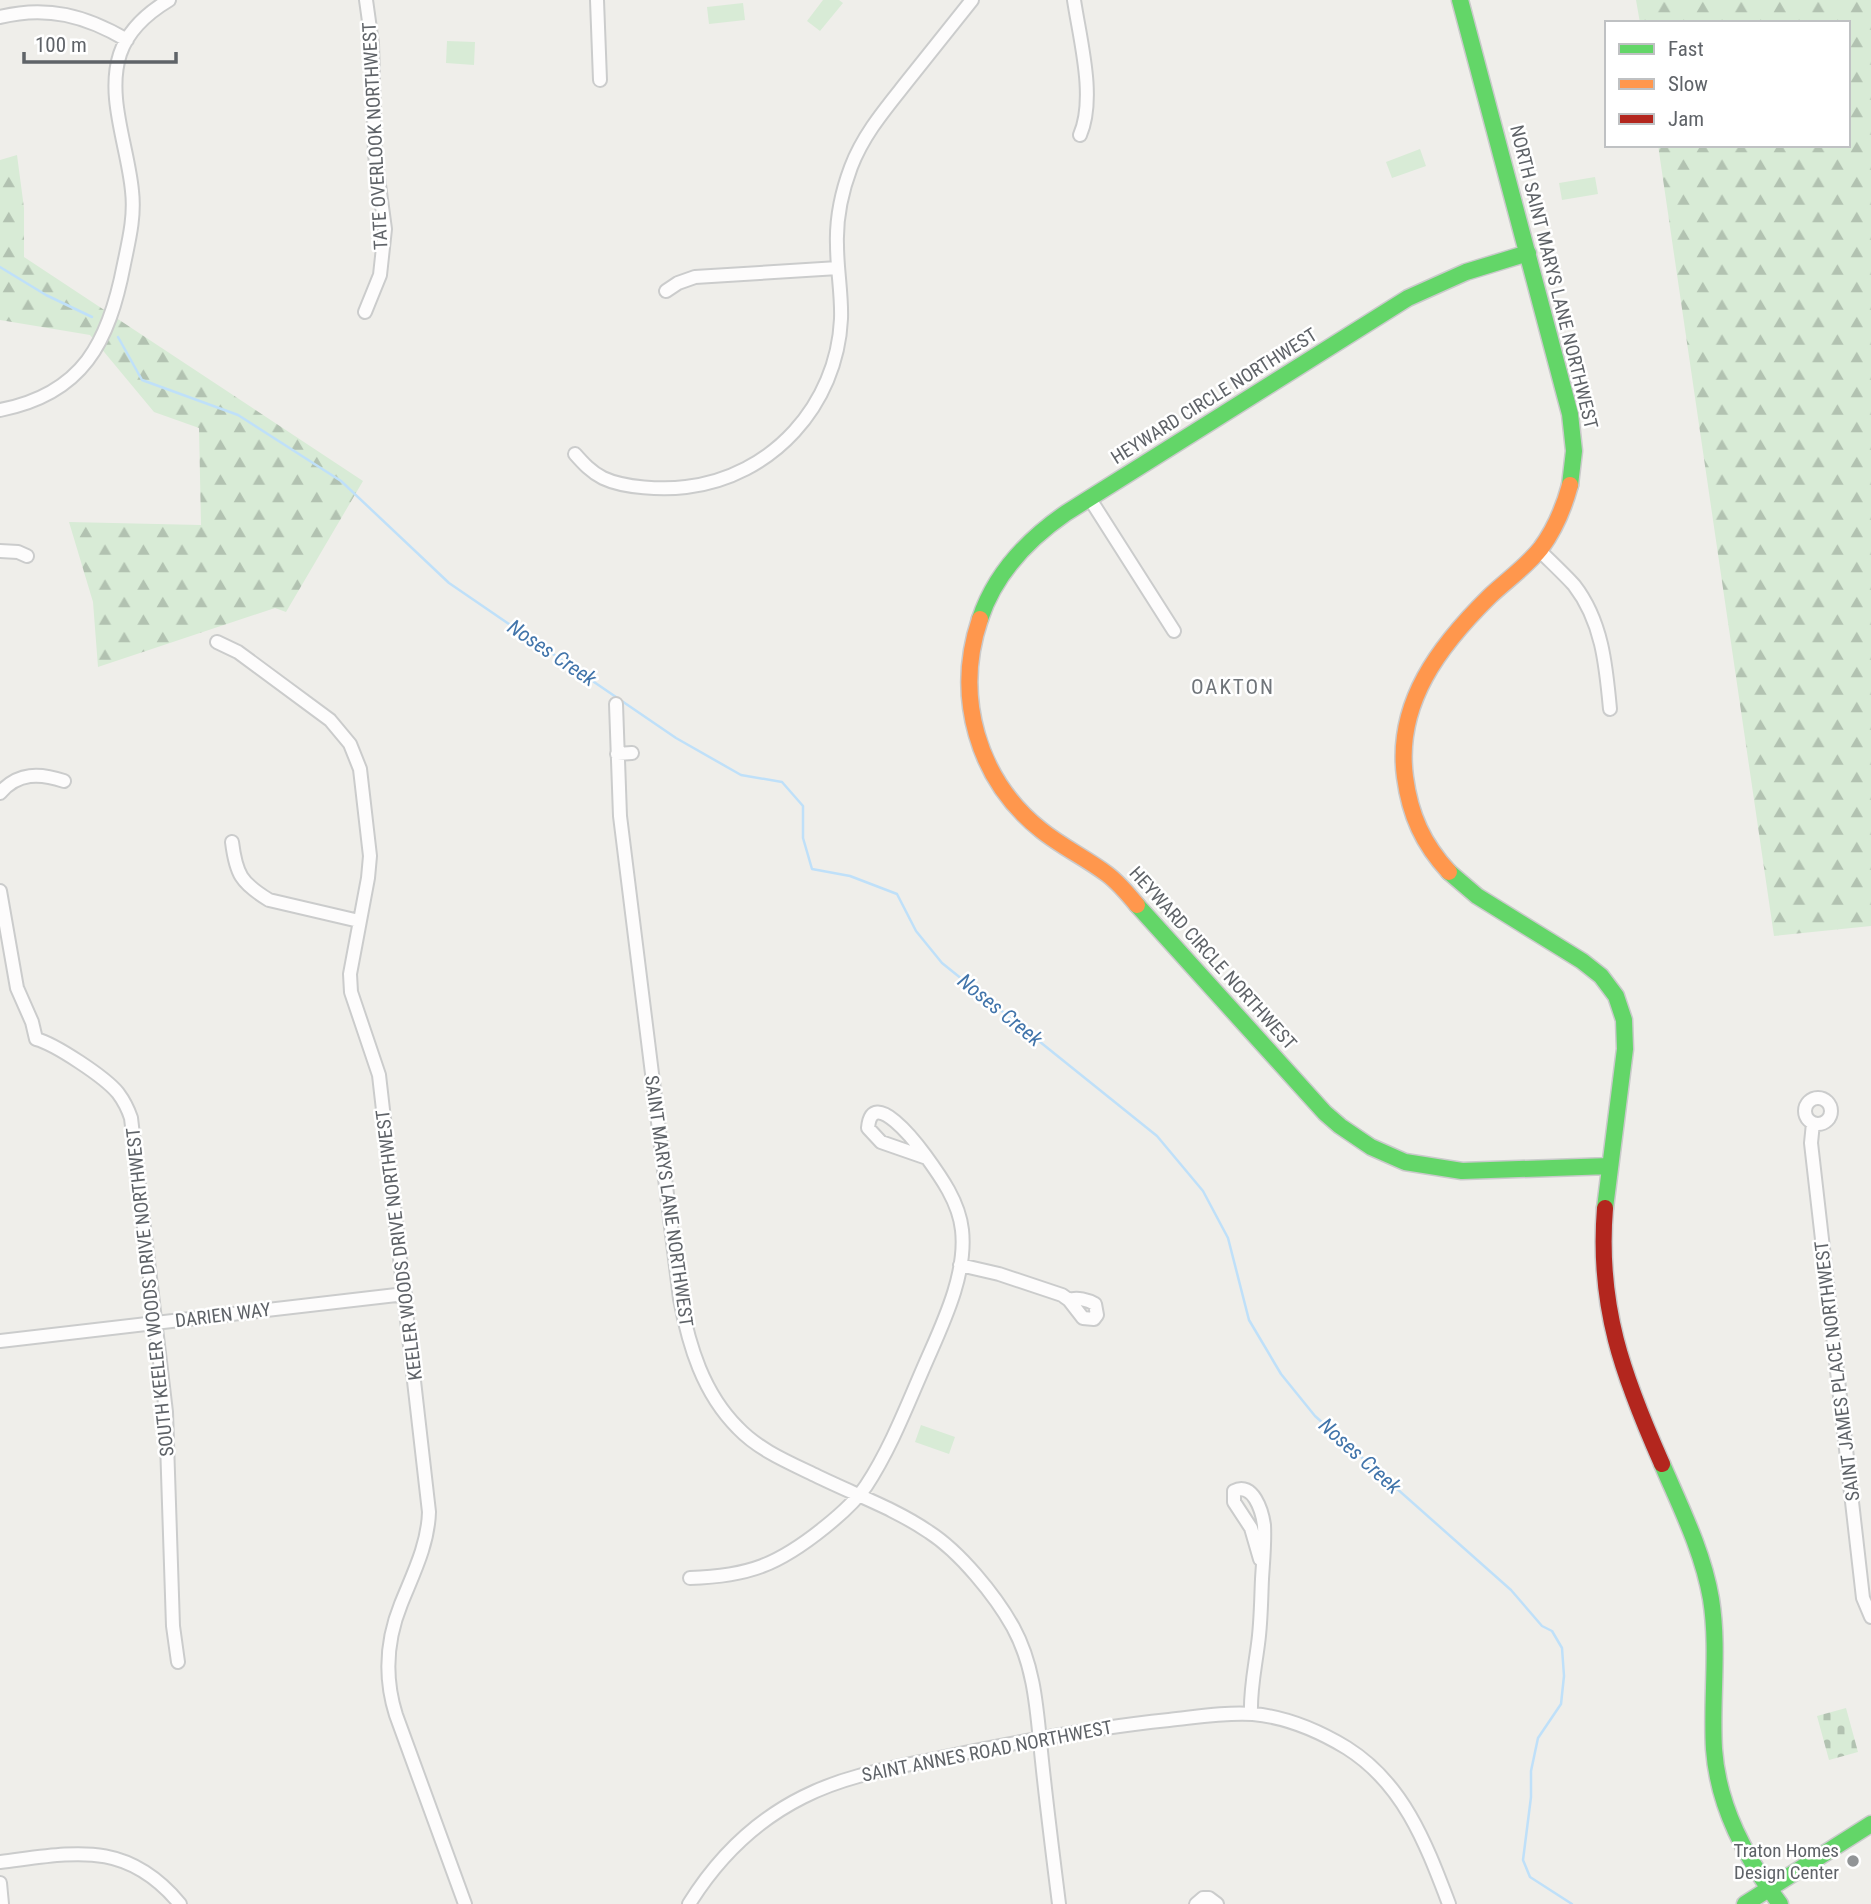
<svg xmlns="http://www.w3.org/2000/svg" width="1871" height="1904" font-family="'Roboto Condensed',sans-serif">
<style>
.forest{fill:url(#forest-firs)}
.cemetery{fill:url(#cemetery-stones)}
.pitch{fill:#d8ebd6}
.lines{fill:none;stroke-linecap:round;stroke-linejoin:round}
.stream{stroke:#bfe0f9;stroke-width:2.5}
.street-casing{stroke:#cbcccc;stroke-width:16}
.fast-casing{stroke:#cacacb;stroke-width:19}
.slow-casing{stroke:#cacacb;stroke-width:19}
.jam-casing{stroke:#cacacb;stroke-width:19}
.street{stroke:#fdfcfc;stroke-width:12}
.fast{stroke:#63d668;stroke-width:16}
.slow{stroke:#ff974d;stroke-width:16}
.jam{stroke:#b3261e;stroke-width:16}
.poi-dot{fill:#919496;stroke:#fff;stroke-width:2.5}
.labels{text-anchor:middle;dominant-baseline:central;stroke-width:5;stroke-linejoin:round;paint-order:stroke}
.street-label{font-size:19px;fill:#5f6368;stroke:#fff}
.poi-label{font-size:19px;fill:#5f6368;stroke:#fff;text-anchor:end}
.water-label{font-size:21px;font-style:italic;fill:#4174aa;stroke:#fff}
.neighbourhood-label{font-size:21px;letter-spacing:2px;fill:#70757a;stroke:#fff}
</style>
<defs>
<pattern id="forest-firs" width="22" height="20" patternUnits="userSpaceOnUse" patternTransform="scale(1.75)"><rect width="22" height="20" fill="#d8ebd6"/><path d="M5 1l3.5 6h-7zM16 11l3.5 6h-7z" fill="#b2c2b1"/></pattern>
<pattern id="cemetery-stones" width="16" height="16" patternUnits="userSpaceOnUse" patternTransform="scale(1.75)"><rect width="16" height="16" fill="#d8ebd6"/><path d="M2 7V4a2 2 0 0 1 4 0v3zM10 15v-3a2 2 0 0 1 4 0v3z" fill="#b2c2b1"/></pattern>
</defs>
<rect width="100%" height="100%" fill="#efeeea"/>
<path class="forest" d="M 1636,0 L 1871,0 L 1871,926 L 1774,936 L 1658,145 L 1848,145 L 1848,23 L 1640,23 Z
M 17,155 L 24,208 L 24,257 L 363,481 L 286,612 L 275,608 L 98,667 L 93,602 L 69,522 L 201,525 L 199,428 L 154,412 L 90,335 L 0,320 L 0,160 Z"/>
<path class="cemetery" d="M 1846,1708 L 1858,1752 L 1829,1760 L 1817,1716 Z"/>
<path class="pitch" d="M 823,0 L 839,0 L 843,3 L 820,31 L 807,21 Z
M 743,3 L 745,20 L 709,24 L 707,7 Z
M 447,41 L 475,42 L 474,65 L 446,63 Z
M 1420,149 L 1426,166 L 1392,178 L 1386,162 Z
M 1595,177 L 1598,194 L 1562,200 L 1559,183 Z
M 921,1425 L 955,1437 L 949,1454 L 915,1442 Z"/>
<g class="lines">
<path class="stream" d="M 0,267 L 46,295 L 92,317
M 118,337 L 142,380 L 238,415 L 341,481 L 449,583 L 676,738 L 741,775 L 782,782 L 803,806 L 803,838 L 812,869 L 850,876 L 897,894 L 916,931 L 942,963 L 1157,1136 L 1203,1191 L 1228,1238 L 1249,1320 L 1281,1374 L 1315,1416 L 1511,1590 L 1542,1626 L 1552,1631 L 1562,1648 L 1564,1676 L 1561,1704 L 1538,1738 L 1531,1771 L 1531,1797 L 1523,1860 L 1530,1877 L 1572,1904"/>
<g class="street-casing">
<path id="street" d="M 597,0 L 600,80
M 1074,0 C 1080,40 1096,98 1080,135
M 0,17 C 47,5 86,16 127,40
M 666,291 L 678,283 L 695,277 L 838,268
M 365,312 L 380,275 L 385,229 L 375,155 L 372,43 L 366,0
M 0,410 C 83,394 109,342 124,264 C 129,240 135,216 132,191 C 128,147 106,97 120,54 C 128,30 149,12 169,0
M 575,454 C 583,463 591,472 603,478 C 624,488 663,490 686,487 C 772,477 837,405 841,319 C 842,295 837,270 837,245 C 836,219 842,191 851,167 C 864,133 887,107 909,79 C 930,53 951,26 972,0
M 1090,499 L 1174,631
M 1539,550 C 1551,562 1563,573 1574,585 C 1602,621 1606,665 1610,709
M 0,551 L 18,552 L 27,556
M 217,642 L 238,652 L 330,720 L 350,744 L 360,769 L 370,856 L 368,878 L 350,974 L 351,992 L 379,1075 L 429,1512 C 428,1545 413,1574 401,1604 C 386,1641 384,1677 396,1715 L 465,1904
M 616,704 L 620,816 L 680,1299 C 689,1346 703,1393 738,1428 C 759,1450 788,1462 815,1475 C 853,1494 894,1508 929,1532 C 960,1552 995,1595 1013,1627 C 1036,1669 1037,1715 1042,1761 C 1047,1809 1053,1856 1059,1904
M 617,754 L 632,753
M 0,793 C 18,772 40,773 64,781
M 232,842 C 236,874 241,883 269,900 L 359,921
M 0,891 L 17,988 L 32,1022 L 36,1039 C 55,1044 105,1077 118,1093 C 124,1101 128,1109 131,1118 L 166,1412 L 173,1626 L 178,1662
M1805 1111a13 13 0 1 1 26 0a13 13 0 1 1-26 0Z
M 1813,1123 L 1811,1143 L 1863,1598 L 1871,1617
M 960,1265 L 999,1274 L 1062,1295 L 1069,1300 L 1083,1318 L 1094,1319 L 1097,1315 L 1095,1304 C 1088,1300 1077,1297 1069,1300
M 0,1341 L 405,1294
M 690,1578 C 749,1576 778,1565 825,1527 C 840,1515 855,1502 866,1486 C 891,1448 908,1403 926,1362 C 943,1323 967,1274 962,1230 C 959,1202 941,1177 925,1155 C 917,1144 872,1085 868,1128 L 881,1142 L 927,1158
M 1251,1714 C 1250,1690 1255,1668 1258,1644 C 1261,1623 1261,1601 1262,1579 C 1263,1562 1265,1543 1264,1525 C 1262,1511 1253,1481 1234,1491 L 1234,1502 L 1251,1528 L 1260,1559 L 1263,1561
M 0,1862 C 74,1853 126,1839 180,1904
M 0,1883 L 2,1904
M 689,1904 C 717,1859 755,1821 803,1797 C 846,1775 893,1768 940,1758 C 1016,1742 1091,1728 1169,1720 C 1197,1717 1225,1712 1253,1714 C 1285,1717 1319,1731 1347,1748 C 1404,1784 1426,1844 1449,1904
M 1196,1904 L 1203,1898 L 1209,1898 L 1217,1904"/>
</g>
<g class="fast-casing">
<path id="fast" d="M 1460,0 L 1570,414 L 1574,451 L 1570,485
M 980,619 C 995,573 1027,540 1066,513 L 1408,298 L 1466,272 L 1528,253
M 1449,872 L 1477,896 L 1582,961 L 1601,976 L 1616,996 L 1624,1020 L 1625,1049 L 1605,1208
M 1137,905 L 1325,1113 L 1340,1126 L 1371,1147 L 1405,1162 L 1462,1171 L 1610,1166
M 1662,1464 C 1681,1508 1703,1552 1711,1599 C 1719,1649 1711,1699 1714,1749 C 1718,1807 1746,1858 1780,1904
M 1745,1904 L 1871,1824"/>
</g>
<g class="slow-casing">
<path id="slow" d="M 980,619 C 954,696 977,779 1041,830 C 1062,847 1086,858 1107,874 C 1119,883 1128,894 1137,905
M 1449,872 C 1423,844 1410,815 1405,777 C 1395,703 1440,645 1490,596 C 1507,580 1527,566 1541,548 C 1555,529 1564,507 1570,485"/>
</g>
<g class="jam-casing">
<path id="jam" d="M 1605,1208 C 1597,1306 1623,1376 1662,1464"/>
</g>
<use href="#street" class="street"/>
<use href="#fast" class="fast"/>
<use href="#slow" class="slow"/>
<use href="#jam" class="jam"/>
</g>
<circle class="poi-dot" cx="1853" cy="1861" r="7"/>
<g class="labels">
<g class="street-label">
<text transform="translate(375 136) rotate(-93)">TATE OVERLOOK NORTHWEST</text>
<text transform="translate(1554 277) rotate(76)">NORTH SAINT MARYS LANE NORTHWEST</text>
<text transform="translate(1214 396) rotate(-32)">HEYWARD CIRCLE NORTHWEST</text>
<text transform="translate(1213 958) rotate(48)">HEYWARD CIRCLE NORTHWEST</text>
<text transform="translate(669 1201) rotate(82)">SAINT MARYS LANE NORTHWEST</text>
<text transform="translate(399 1245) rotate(-97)">KEELER WOODS DRIVE NORTHWEST</text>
<text transform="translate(150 1292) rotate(-96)">SOUTH KEELER WOODS DRIVE NORTHWEST</text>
<text transform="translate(223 1315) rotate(-7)">DARIEN WAY</text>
<text transform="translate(1837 1371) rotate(-97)">SAINT JAMES PLACE NORTHWEST</text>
<text transform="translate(987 1751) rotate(-11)">SAINT ANNES ROAD NORTHWEST</text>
</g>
<g class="poi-label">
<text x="1839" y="1850">Traton Homes<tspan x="1839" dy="22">Design Center</tspan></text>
</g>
<g class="water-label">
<text transform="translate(552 653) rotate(34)">Noses Creek</text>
<text transform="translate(1000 1010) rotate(39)">Noses Creek</text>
<text transform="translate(1360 1456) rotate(42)">Noses Creek</text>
</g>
<g class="neighbourhood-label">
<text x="1233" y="687">OAKTON</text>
</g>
</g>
<rect x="1605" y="21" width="245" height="126" fill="#ffffff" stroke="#bfc1c3" stroke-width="2"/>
<rect x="1619" y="44" width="35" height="10" fill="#63d668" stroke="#bfc1c3" stroke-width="2"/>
<text x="1668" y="56" font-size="21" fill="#5f6368">Fast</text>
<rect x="1619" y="79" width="35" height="10" fill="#ff974d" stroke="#bfc1c3" stroke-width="2"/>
<text x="1668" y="91" font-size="21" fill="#5f6368">Slow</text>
<rect x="1619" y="114" width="35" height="10" fill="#b3261e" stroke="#bfc1c3" stroke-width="2"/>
<text x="1668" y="126" font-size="21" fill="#5f6368">Jam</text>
<path d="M24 52v10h152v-10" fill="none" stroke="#5f6368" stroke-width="3.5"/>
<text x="35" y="52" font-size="21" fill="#5f6368" stroke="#ffffff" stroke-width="5" paint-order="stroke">100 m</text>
</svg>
